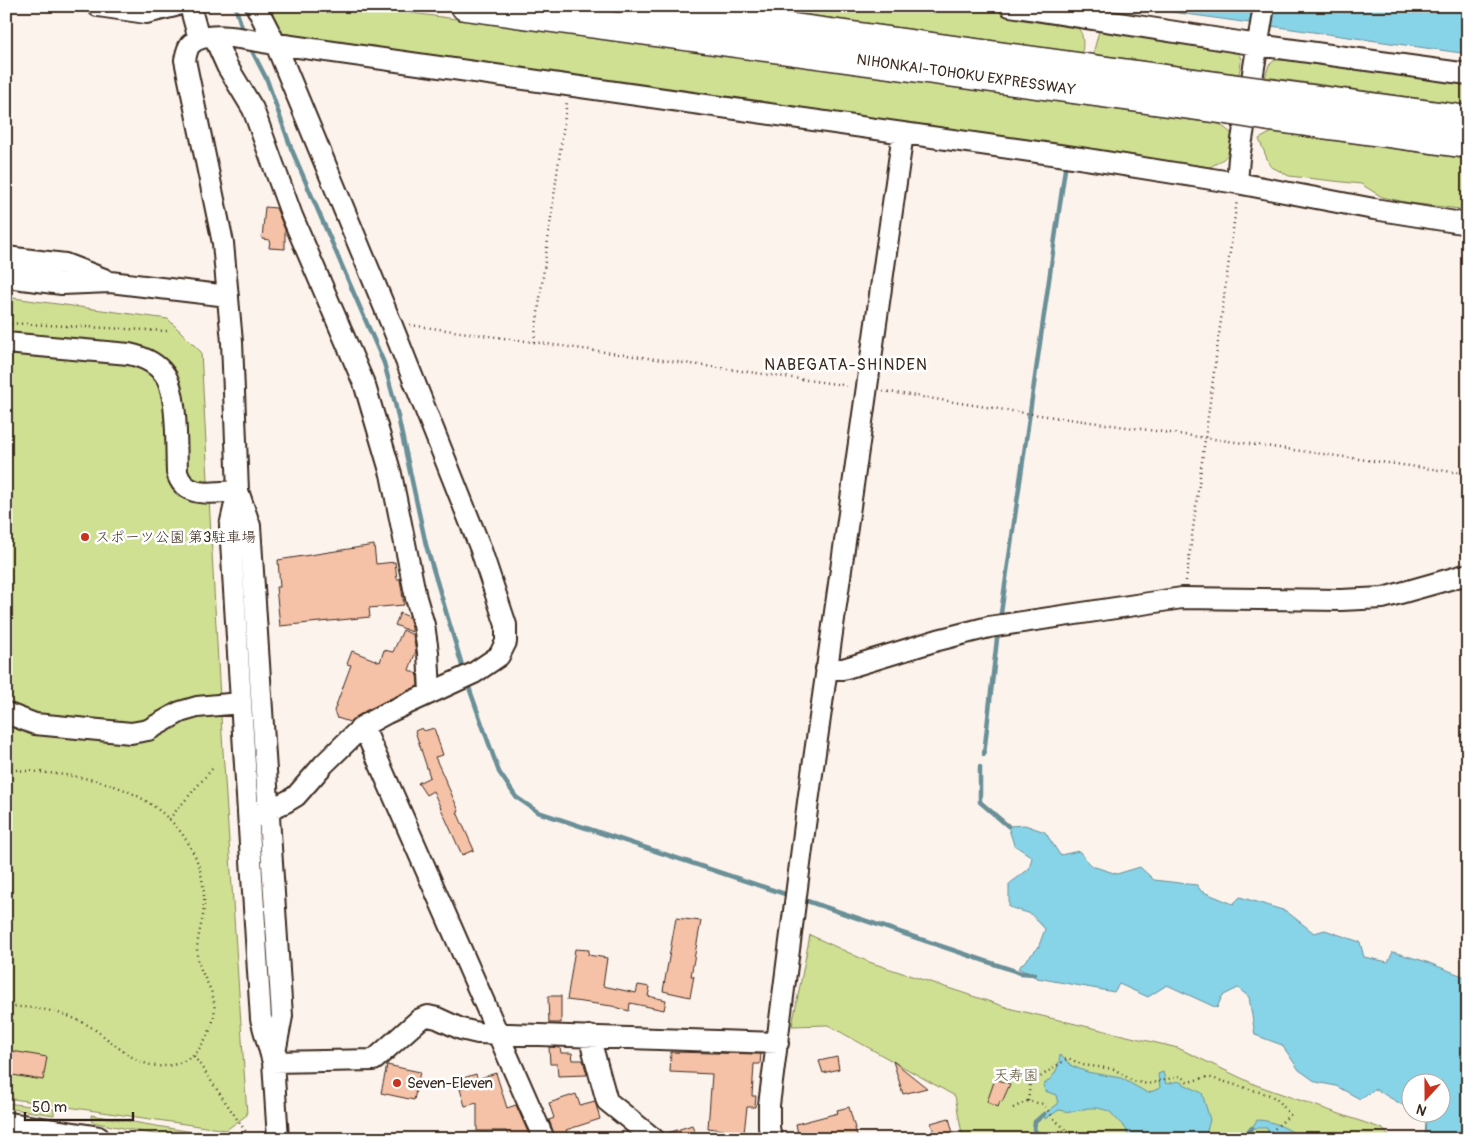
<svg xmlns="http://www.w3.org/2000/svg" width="1474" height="1145" font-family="Pangolin,'Klee One',sans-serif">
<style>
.green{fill:#cfe093;stroke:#858558}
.water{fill:#87d3e7;stroke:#698f97}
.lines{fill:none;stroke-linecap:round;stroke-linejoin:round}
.stream{stroke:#698f97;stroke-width:4.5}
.building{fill:#f5c1a7;stroke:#3b2a1e}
.minor-casing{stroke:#3b2a1e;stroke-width:24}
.major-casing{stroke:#3b2a1e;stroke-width:29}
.highway-casing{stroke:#3b2a1e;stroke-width:31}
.path{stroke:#3b2a1e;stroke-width:2.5;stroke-dasharray:1 4;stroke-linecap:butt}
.minor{stroke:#fff;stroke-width:20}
.major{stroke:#fff;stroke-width:25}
.highway{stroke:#fff;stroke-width:28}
.highway-bridge-casing{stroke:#3b2a1e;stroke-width:31;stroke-linecap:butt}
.highway-bridge{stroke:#fff;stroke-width:28}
.poi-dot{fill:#c8321e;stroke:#fff;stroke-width:2}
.labels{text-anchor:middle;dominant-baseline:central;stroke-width:5;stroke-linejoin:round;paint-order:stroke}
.street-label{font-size:15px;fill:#3b2a1e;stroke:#fff}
.poi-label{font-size:15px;fill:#3b2a1e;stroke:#fff;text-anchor:start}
.park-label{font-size:15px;fill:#60583b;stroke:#fff}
.neighbourhood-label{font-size:16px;letter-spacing:1px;fill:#3b2a1e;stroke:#fff}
</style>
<rect width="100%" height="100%" fill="#fdf3ed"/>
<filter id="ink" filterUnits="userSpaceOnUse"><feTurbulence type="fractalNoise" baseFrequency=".02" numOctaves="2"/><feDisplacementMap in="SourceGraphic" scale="10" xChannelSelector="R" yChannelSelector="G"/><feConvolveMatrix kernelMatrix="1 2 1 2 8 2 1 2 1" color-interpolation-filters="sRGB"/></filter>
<g filter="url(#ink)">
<path class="green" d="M 265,6 L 361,6 L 1220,124 L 1232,134 C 1230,155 1229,157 1210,167 L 292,42 L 275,30 Z
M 745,6 L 971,6 L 1063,19 C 1081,26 1085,34 1082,53 Z
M 1108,26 L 1232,49 C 1244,56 1241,62 1239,74 L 1093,54 L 1099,31 Z
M 1298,56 L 1468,79 L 1468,105 L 1265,77 L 1269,65 L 1275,60 L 1286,60 Z
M 1272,132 L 1468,159 L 1468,194 L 1460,209 L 1410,203 L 1382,197 L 1361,184 L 1289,176 L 1270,166 L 1259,139 Z
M 6,297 L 168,319 L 201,352 L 222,735 L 247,1115 L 226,1130 L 6,1098 Z
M 810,935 L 869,962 L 1012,1009 L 1178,1048 L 1256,1085 L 1383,1129 L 1391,1139 L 963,1139 L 955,1096 L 828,1025 L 792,1026 Z
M 6,1103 L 54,1109 L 54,1115 L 6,1108 Z
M 91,1115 L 210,1135 L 215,1139 L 179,1139 L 92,1122 Z"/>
<path class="water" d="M 1130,6 L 1448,6 L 1468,9 L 1468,54 Z
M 1025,825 L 1045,832 L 1060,855 L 1079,851 L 1092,866 L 1117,874 L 1140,867 L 1154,880 L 1197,885 L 1201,891 L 1233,904 L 1240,897 L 1286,911 L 1314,933 L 1325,930 L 1360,942 L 1364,957 L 1388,962 L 1393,952 L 1424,961 L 1468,978 L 1468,1139 L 1425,1138 L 1426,1119 L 1415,1113 L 1442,1112 L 1442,1082 L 1412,1082 L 1411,1110 L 1375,1089 L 1360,1099 L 1336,1086 L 1316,1082 L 1299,1070 L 1282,1045 L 1255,1035 L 1249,997 L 1238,988 L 1222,996 L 1217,1008 L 1167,985 L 1148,997 L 1119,984 L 1114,992 L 1037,978 L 1018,968 L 1038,948 L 1045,929 L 1031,914 L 1009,907 L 1009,884 L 1029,869 L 1032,857 L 1014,845 L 1008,826 Z
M 1060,1055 L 1072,1066 L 1087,1072 L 1121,1078 L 1148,1093 L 1160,1088 L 1158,1074 L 1163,1072 L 1166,1084 L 1178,1081 L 1202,1093 L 1210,1120 L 1205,1138 L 1129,1139 L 1126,1129 L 1109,1111 L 1098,1108 L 1088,1108 L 1071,1112 L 1059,1110 L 1045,1119 L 1044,1114 L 1058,1104 L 1056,1095 L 1045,1091 L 1043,1085 C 1055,1076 1058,1070 1060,1055 Z
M 1257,1120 C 1273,1120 1291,1130 1303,1139 L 1281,1139 L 1280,1136 L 1270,1138 L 1267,1128 L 1252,1128 Z"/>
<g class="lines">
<path class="stream" d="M 235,6 L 244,34
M 249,45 L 267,80 L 291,148 L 384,363 L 395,403 L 426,545 L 464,672
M 1000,620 L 1065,169
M 467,682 L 499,772 L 516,797 L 538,812 L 791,896
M 984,754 L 998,630
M 980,767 L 980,802 L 1008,826
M 801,899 L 1021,973 L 1034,974
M 1041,1139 L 1034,1129 L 1035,1122 L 1044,1114
M 1220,1139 L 1228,1134 L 1236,1139
M 1241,1139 L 1252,1128"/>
</g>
<path class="building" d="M 265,207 L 276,208 L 285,230 L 285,249 L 269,248 L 270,240 L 262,239 Z
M 374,545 L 376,564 L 395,562 L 397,579 L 400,579 L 404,605 L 369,608 L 370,617 L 280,626 L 276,587 L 280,587 L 278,560 Z
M 400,613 L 409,617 L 412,628 L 412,632 L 395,625 Z
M 403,630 L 413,635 L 416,651 L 409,670 L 417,674 L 418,686 L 365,711 L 350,722 L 337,718 L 334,711 L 351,665 L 347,664 L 352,651 L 380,662 L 384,650 L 393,652 Z
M 422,728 L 424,731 L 434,728 L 443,755 L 435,757 L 459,811 L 457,812 L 474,850 L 462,855 L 433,791 L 426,795 L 418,783 L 430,777 L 415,731 Z
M 676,918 L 701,921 L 691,976 L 694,976 L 690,997 L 663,991 Z
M 575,949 L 589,950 L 588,955 L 607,958 L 603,986 L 636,993 L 638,985 L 650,987 L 648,996 L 666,1000 L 664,1010 L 630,1003 L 629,1011 L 612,1006 L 567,1000 Z
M 548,996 L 561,996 L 561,1023 L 549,1023 Z
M 549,1047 L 560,1048 L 561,1053 L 572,1053 L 573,1060 L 583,1060 L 587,1075 L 558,1076 L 557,1064 L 550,1064 Z
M 6,1050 L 47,1057 L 43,1080 L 6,1074 Z
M 671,1052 L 761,1054 L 760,1064 L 754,1064 L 752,1096 L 756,1096 L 755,1107 L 747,1107 L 744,1133 L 708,1128 L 712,1074 L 670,1072 Z
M 837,1057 L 839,1069 L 823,1073 L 819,1061 Z
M 893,1061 L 927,1088 L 903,1094 Z
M 387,1065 L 420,1072 L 414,1100 L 381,1093 Z
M 496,1073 L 507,1108 L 516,1105 L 531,1139 L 510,1139 L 506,1131 L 477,1131 L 477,1103 L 465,1106 L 460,1089 L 463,1088 L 460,1079 L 476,1074 L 477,1079 Z
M 995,1079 L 1010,1084 L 1002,1102 L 1000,1101 L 998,1107 L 987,1102 Z
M 576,1094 L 580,1105 L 595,1101 L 600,1119 L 566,1130 L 567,1133 L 555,1136 L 549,1120 L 554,1118 L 549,1103 Z
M 849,1107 L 858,1139 L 799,1139 L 796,1124 L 838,1113 L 837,1110 Z
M 949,1118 L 954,1137 L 936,1139 L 931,1123 Z
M 692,1125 L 697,1139 L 666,1139 L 665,1134 Z"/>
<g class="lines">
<g class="minor-casing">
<path id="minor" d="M 98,6 L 146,13 L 175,6
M 190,6 L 199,39
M 1010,6 L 1258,45 L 1468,74
M 214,37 L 227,66 L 253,109 L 292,216 L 365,386 L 391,474 L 416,598 L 424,625 L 428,652 L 430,693
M 1237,183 L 1239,158 L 1264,6
M 6,257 L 65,264 L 104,279
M 6,277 L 62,284 L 110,282 L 228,296
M 6,343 L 129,354 C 143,357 156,362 165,375 C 178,394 176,448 177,472 C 184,500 215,492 238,491
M 238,491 L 250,526 L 282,1016 L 274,1058
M 826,669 L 843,669 L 938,640 L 989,627 L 1182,598 L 1341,600 L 1383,598 L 1468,574
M 6,713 L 35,724 L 131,733 L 148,730 L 180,712 L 197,707 L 240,703
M 363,726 L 544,1139
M 249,818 L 286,802 L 296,796 L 324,764 L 363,726 L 387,713 L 474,673 L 499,656 L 506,642 L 506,625 L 480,547 L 391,323 L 276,45 L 256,6
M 589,1036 L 607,1101 L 654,1139
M 273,1062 L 374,1060 L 420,1019 L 428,1016 L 437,1018 L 461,1029 L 478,1033 L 778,1043
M 278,1139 L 273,1062 L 261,1019 L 230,526 L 238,491 L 232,342 L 223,243 L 185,60 C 186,55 187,49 190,45 C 204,29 245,39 263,42 L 1080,158 L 1237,183 L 1374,209 L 1468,224
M 771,1139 L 769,1127 L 769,1105 L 808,802 L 903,133"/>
</g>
<g class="major-casing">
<path id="major" d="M 6,1125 L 97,1139"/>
</g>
<g class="highway-casing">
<path id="highway" d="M 465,6 L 1227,110
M 632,6 L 1231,88
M 1275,94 L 1468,120
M 1270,117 L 1468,144"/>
</g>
<path class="path" d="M 6,323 L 167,331
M 410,325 L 850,386
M 534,342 L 567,101
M 883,391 L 1025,413 L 1468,474
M 1186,581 L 1237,200
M 6,769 C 65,775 123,775 169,819 C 195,844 208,879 203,915 C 201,927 197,939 197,952 C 197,967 206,978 211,991 C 218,1008 214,1026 204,1041 C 198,1052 192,1058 179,1063 C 137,1078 113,1036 80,1021 C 56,1010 32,1006 6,1007
M 169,819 L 213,768
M 194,1056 L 246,1132
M 1028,1101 L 1030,1084 L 1068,1058 L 1083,1065 L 1114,1069 L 1133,1081 L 1148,1084 L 1180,1076 L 1188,1082 L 1208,1077 L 1270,1095 L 1279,1101 L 1290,1115 L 1263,1139
M 1013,1108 L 1028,1101 L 1043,1104 L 1055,1120 L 1077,1139"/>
<use href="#minor" class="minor"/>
<use href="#major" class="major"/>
<use href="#highway" class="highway"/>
<g class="highway-bridge-casing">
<path id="highway-bridge" d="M 1231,88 L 1275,94
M 1227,110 L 1270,117"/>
</g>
<use href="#highway-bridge" class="highway-bridge"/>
</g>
</g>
<g class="poi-dot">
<circle cx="85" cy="537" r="5"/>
<circle cx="397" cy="1083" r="5"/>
</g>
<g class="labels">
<g class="street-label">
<text transform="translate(966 75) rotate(8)">NIHONKAI-TOHOKU EXPRESSWAY</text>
</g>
<g class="poi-label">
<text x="95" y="537">スポーツ公園 第3駐車場</text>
<text x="407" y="1083">Seven-Eleven</text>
</g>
<g class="park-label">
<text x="1016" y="1075">天寿園</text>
</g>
<g class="neighbourhood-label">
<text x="846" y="365">NABEGATA-SHINDEN</text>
</g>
</g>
<rect width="1474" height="1145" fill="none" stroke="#fff" stroke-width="25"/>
<rect x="12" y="12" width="1449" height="1120" fill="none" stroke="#3b2a1e" stroke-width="2" filter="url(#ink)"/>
<g transform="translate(1426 1098) rotate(201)"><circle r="24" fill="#ffffff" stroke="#b1aaa5"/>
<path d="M0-4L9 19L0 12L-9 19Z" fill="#c8321e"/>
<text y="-8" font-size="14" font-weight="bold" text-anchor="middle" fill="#3b2a1e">N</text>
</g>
<path d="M25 1112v8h108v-8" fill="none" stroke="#3b2a1e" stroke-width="2.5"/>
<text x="32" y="1112" font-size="15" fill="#3b2a1e" stroke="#ffffff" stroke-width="4" paint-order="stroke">50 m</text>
</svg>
